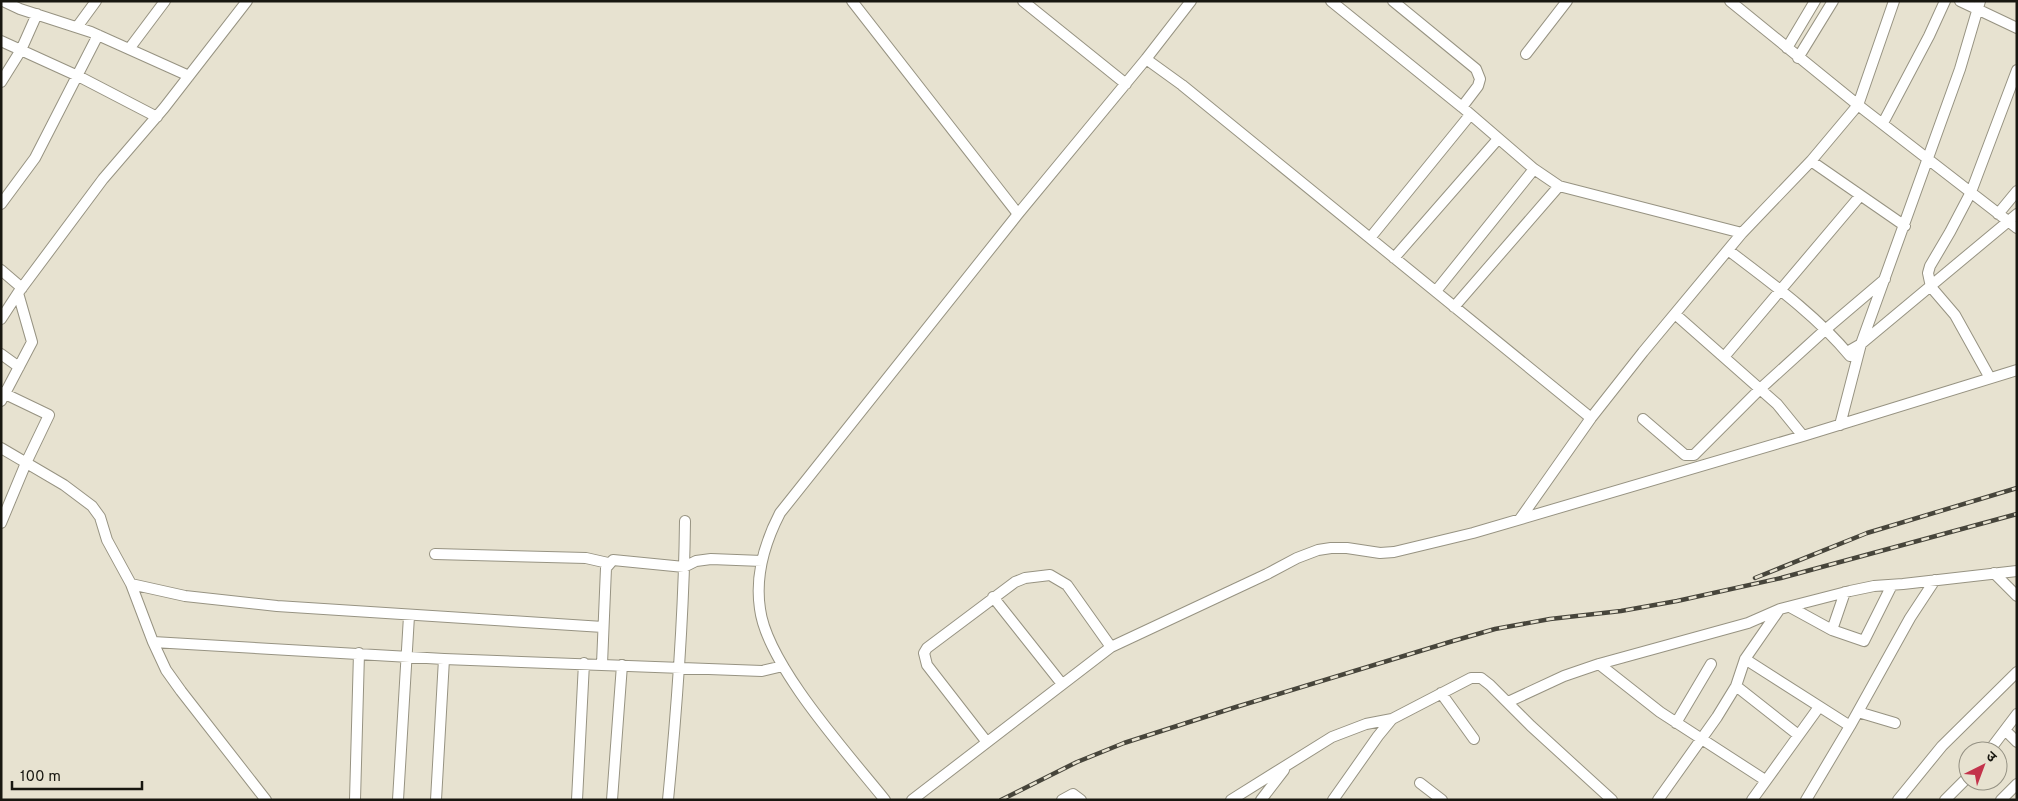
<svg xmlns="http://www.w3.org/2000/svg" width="2018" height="801" font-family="Overpass,'Noto Sans Devanagari',sans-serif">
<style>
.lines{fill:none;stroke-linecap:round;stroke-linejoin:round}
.minor-casing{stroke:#979382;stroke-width:12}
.minor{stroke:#fff;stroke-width:10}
.rail-casing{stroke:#47453b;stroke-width:4.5}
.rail{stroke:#e7e2d0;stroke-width:2.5;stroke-dasharray:8;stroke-linecap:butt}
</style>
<rect width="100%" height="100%" fill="#e7e2d0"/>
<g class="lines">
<g class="minor-casing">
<path id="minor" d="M 3,1 L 20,9 L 91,32 L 189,76
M 852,1 L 1018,214
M 1023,1 L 1126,84
M 1331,1 L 1462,107 L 1534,169 L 1559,186 L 1742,233
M 1393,1 L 1476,69 L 1480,79 L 1478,86 L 1462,107
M 1730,1 L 1858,105 L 2017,228
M 1960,1 L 2017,28
M 77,27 L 96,1
M 1,41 L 80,77 L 157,117
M 1787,48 L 1815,1
M 129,49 L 165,1
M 1526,54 L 1567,1
M 1798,58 L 1833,1
M 1146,59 L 1182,85 L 1591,418
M 1,82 L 21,50 L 37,14
M 1883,123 L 1929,36 L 1945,1
M 1811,161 L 1905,226
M 1,204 L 35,158 L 98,35
M 1998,214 L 2017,191
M 1370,238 L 1470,115
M 1728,250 C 1770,282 1816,315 1850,356
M 1394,258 L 1498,139
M 1,270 L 22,288
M 1436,291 L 1534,169
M 1454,307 L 1559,186
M 1675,314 L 1777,404 L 1803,436
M 1,319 L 18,293
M 1847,352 L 1861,344 L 2017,214
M 1,354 L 19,367
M 1724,357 L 1860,196
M 1990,378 L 1955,315 L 1931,287 L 1928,273 L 1930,266 L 1950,232 L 1971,192 L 2017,70
M 1,392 L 49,415 L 26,463 L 1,523
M 1,401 L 32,342 L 18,293 L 103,179 L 164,108 L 247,1
M 1643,419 L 1685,455 L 1694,455 L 1760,389 L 1825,330 L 1885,279
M 1840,425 L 1861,344 L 1960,69 L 1980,1
M 1,448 L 64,485 L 92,506 L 100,517 L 107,540 L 131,584 L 153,642 L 166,670 L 181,691 L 266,800
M 1520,519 L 1591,418 L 1643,352 L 1742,233 L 1811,161 L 1858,105 L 1894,1
M 435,554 L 586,558 L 608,563
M 1994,573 L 2017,596
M 131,584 L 185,596 L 277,606 L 603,627
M 1845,592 L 1832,630 L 1864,641 L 1892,585
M 993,597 L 1062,684
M 1790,607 L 1832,630
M 153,642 L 444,659 L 762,671 L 783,666
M 1745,659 L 1850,726
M 602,664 L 606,568 L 613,560 L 684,567 L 696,561 L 711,559 L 762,561
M 1599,664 L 1660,712 L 1765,780
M 1736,686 L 1797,734
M 1441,693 L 1474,739
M 1508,702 L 1564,676 L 1599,664 L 1748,623 L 1780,609 L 1850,591 L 1874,586 L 1903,584 L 2017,571
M 1858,712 L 1895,723
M 1676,723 L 1711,664
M 2005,730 L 2017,742
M 986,741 L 927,665 L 924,653 L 927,648 L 1015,582 L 1025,578 L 1050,575 L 1067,585 L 1111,647
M 1989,751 L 2017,714
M 1420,783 L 1442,800
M 355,800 L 359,653
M 398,800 L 409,616
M 436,800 L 444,659
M 577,800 L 584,663
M 612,800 L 622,665
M 668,800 C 677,707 684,614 685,521
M 885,800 C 849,755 767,665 760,609 C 755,576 765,542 780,513 L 1018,214 L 1146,59 L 1191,1
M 912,800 L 1111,647 L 1267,574 L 1297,558 L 1318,550 L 1331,548 L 1347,548 L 1380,553 L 1394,552 L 1473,533 L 1803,436 L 2017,370
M 1062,800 L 1073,794 L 1081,800
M 1231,800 L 1332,737 L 1366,724 L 1392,719
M 1261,800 L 1284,770
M 1333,800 L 1378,736 L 1392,719 L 1471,678 L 1481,678 L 1490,685 L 1531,726 L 1612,800
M 1658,800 L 1717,717 L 1736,686 L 1745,659 L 1779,610
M 1752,800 L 1819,707
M 1806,800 L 1850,726 L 1910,618 L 1935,580
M 1898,800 L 1942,746 L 2017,672
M 1945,800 L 1968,777
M 2001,800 L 2017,784"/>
</g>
<use href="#minor" class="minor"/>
<g class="rail-casing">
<path id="rail" d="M 1755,578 L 1867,533 L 2017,488
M 1001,800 L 1077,762 L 1124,743 L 1236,707 L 1453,641 L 1495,629 L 1550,619 L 1621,611 L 1677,601 L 1781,578 L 2017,514"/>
</g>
<use href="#rail" class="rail"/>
</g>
<rect width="2018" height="801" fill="none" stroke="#181710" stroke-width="5"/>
<g transform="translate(1983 766) rotate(42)"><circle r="24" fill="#e7e2d0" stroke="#949183"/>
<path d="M0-4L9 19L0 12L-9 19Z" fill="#c3334b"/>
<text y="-8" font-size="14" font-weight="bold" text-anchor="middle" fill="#181710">उ</text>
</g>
<path d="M12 781v8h130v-8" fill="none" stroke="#181710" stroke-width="2.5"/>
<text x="20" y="781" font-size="15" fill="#181710" stroke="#e7e2d0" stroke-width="4" paint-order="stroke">100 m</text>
</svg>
